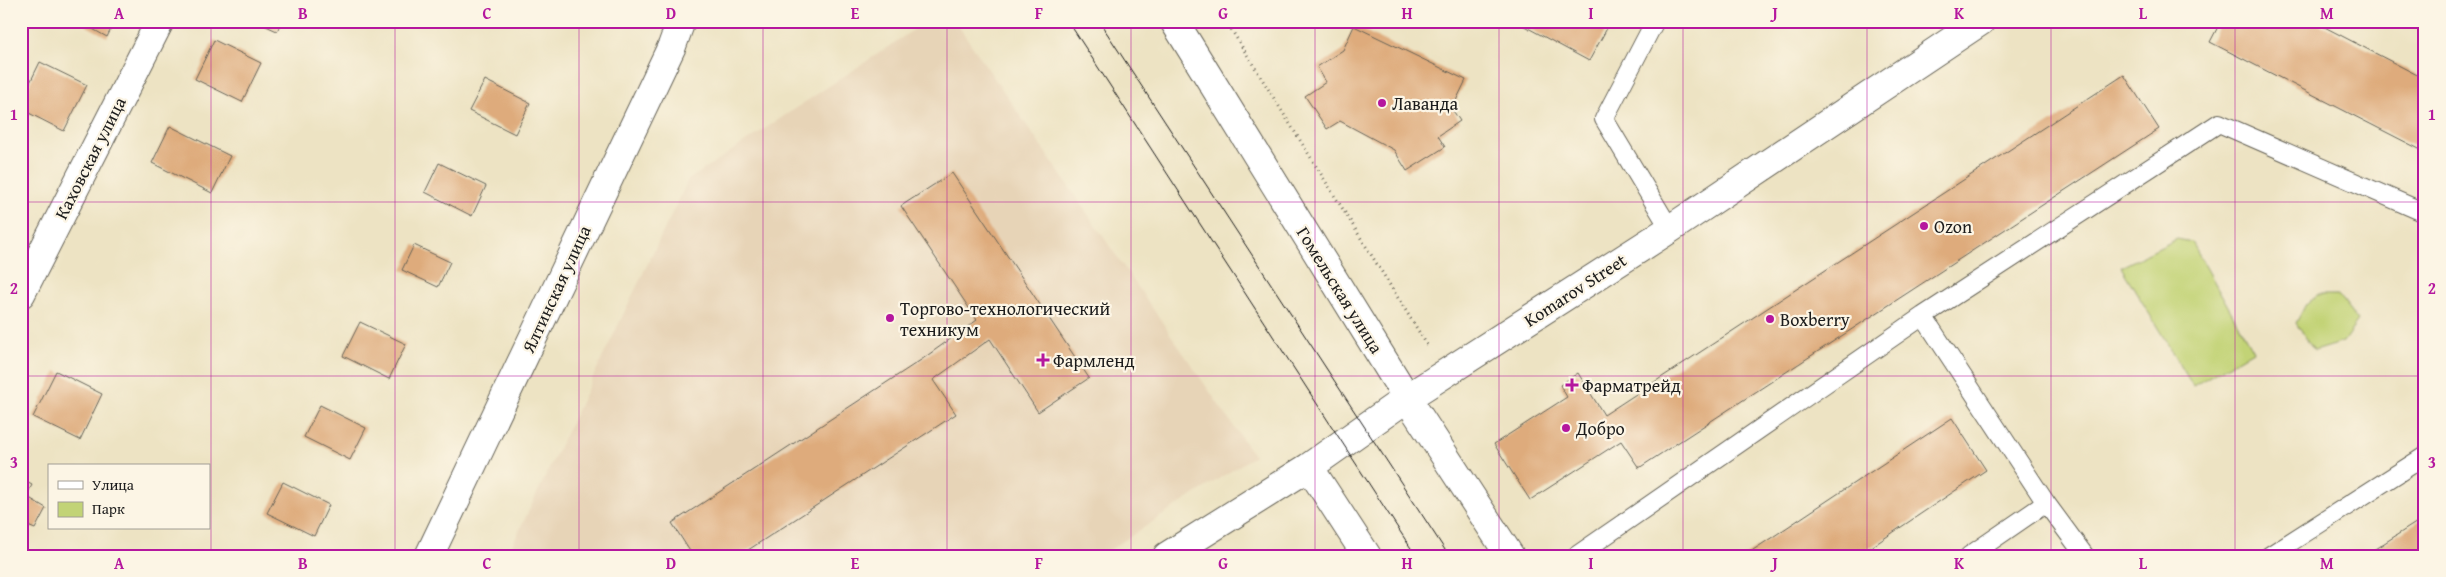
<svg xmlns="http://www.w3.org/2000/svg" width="2446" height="577" font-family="'Gentium Book Plus',serif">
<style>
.built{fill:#e7d4b7}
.green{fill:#c2d376;stroke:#6f7849}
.building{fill:#deab7c}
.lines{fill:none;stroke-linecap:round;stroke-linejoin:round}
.lane-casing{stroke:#656256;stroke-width:20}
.street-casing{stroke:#656256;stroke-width:30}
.secondary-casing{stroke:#656256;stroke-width:30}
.path{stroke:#656256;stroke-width:3;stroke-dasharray:1 4;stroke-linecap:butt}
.lane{stroke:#fff;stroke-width:18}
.street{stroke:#fff;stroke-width:28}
.secondary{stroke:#fff;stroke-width:28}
.tram{stroke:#1c1c1c;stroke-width:1}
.grid{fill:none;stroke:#b5179e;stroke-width:1;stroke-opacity:0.55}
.poi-dot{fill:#b5179e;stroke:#fcf5e5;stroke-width:2}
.labels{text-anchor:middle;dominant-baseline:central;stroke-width:4.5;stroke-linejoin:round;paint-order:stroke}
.poi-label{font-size:18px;fill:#1c1c1c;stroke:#fcf5e5;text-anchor:start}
.street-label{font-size:18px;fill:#1c1c1c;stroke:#fcf5e5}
.neatline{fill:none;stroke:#b5179e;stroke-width:2}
.grid-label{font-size:16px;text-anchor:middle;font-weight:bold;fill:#b5179e}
</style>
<rect width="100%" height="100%" fill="#fcf5e5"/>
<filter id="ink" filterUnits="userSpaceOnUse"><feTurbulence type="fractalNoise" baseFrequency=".02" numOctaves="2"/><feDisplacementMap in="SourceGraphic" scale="10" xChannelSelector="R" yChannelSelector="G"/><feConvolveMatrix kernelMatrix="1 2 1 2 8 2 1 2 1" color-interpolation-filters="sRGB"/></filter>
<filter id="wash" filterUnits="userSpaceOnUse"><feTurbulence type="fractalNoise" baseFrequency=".0096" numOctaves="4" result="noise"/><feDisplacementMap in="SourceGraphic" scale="20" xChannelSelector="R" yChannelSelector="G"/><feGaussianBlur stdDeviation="1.12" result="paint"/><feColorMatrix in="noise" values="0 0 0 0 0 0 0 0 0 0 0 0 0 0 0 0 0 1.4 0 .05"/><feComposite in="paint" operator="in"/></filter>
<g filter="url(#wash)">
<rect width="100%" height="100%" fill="#ede3c3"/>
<path class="built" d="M 927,21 L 955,21 L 1254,456 L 1100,556 L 507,556 L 688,180 Z"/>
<path class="green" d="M 2177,239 L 2192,242 L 2253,351 L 2193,386 L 2121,267 Z
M 2316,295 L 2338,295 L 2358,321 L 2343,342 L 2314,351 L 2296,323 L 2306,304 Z"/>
<g id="blocks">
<path class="building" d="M 78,21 L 115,21 L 107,37 Z
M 255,21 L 282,21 L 277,31 Z
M 1515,21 L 1611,21 L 1589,61 Z
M 2221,21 L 2313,21 L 2425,79 L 2425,152 L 2210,42 Z
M 1354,26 L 1466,80 L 1452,109 L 1460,121 L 1438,136 L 1445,147 L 1407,171 L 1394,150 L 1340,121 L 1327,129 L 1305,96 L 1326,82 L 1317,67 L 1343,50 Z
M 214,40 L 261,63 L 242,102 L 195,79 Z
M 40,62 L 87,85 L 64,131 L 21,109 L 21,101 Z
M 2124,75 L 2159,129 L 1639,468 L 1621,441 L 1530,500 L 1494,444 L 1567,397 L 1560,385 L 1578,373 L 1604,415 Z
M 485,80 L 530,103 L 515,134 L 469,111 Z
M 170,126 L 230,156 L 212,193 L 152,163 Z
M 439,163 L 486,186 L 472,216 L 425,192 Z
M 952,173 L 1089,378 L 1038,412 L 990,339 L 933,380 L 956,414 L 739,556 L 693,556 L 672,523 L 921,360 L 977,320 L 901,206 Z
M 414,245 L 450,262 L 438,287 L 402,270 Z
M 360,322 L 406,344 L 389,379 L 343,356 Z
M 56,371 L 102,394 L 80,440 L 33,417 Z
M 320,405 L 366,428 L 350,460 L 304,437 Z
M 1952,418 L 1986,470 L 1858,556 L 1744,556 Z
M 21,479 L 32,485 L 26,496 L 46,508 L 35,529 L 21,523 Z
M 283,482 L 329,505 L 314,536 L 267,513 Z
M 2425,517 L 2425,556 L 2364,556 Z"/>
</g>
</g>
<g filter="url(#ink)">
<use href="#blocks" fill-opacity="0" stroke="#656256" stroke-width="1"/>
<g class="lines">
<g class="lane-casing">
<path id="lane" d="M 1655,21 L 1604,119 L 1670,229
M 1923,316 L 2046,503 L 2085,556
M 1576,556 L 1923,316 L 2219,123 L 2425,213
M 1969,556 L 2046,503
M 2269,556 L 2425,456"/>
</g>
<g class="street-casing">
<path id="street" d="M 21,294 L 160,21"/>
</g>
<g class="secondary-casing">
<path id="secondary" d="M 1174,21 L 1407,398 L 1510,556
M 1309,467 L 1367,556
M 429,556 L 672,46 L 681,21
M 1167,556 L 1309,467 L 1407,398 L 1670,229 L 1981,21"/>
</g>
<path class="path" d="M 1226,21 L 1429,348"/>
<use href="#lane" class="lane"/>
<use href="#street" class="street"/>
<use href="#secondary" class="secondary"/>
<path class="tram" d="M 1068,21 L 1416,556
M 1099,21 L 1449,556"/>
</g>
</g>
<path class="grid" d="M 211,21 L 211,556M 395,21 L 395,556M 579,21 L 579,556M 763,21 L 763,556M 947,21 L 947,556M 1131,21 L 1131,556M 1315,21 L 1315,556M 1499,21 L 1499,556M 1683,21 L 1683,556M 1867,21 L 1867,556M 2051,21 L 2051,556M 2235,21 L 2235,556M 21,202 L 2425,202M 21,376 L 2425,376"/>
<g class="poi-dot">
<circle cx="1382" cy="103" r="5"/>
<circle cx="1924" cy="226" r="5"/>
<circle cx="890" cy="318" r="5"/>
<circle cx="1770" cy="319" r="5"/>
<path d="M1040.5 352.5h5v5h5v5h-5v5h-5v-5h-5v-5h5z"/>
<path d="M1569.5 377.5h5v5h5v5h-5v5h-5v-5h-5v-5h5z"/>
<circle cx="1566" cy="428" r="5"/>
</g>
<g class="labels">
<g class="poi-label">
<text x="1392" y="103">Лаванда</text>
<text x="1934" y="226">Ozon</text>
<text x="900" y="308">Торгово-технологический<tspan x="900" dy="21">техникум</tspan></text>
<text x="1780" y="319">Boxberry</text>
<text x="1053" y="360">Фармленд</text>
<text x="1582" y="385">Фарматрейд</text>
<text x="1576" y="428">Добро</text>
</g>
<g class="street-label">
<text transform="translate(90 158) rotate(-63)">Каховская улица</text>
<text transform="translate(556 289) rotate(-65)">Ялтинская улица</text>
<text transform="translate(1340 290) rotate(58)">Гомельская улица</text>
<text transform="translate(1575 290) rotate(-33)">Komarov Street</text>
</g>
</g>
<rect width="2446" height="577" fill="none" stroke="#fcf5e5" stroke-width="55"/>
<rect x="48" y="464" width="162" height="65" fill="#fcf5e5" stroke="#a29e95"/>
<rect x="58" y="481" width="25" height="8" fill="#ffffff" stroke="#a29e95"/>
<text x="92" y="490" font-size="15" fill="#1c1c1c">Улица</text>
<rect x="58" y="502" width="25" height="15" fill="#c2d376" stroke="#a29e95"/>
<text x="92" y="514" font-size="15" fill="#1c1c1c">Парк</text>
<rect x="28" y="28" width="2390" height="522" class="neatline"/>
<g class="grid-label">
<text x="119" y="19">A</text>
<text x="303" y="19">B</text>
<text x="487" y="19">C</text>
<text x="671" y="19">D</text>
<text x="855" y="19">E</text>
<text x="1039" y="19">F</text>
<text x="1223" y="19">G</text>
<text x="1407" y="19">H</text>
<text x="1591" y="19">I</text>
<text x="1775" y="19">J</text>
<text x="1959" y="19">K</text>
<text x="2143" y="19">L</text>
<text x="2327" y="19">M</text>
<text x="14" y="120">1</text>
<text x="2432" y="120">1</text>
<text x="14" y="294">2</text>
<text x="2432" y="294">2</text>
<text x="14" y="468">3</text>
<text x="2432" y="468">3</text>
<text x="119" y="569">A</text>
<text x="303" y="569">B</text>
<text x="487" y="569">C</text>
<text x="671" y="569">D</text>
<text x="855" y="569">E</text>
<text x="1039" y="569">F</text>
<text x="1223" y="569">G</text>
<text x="1407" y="569">H</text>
<text x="1591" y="569">I</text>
<text x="1775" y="569">J</text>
<text x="1959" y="569">K</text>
<text x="2143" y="569">L</text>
<text x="2327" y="569">M</text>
</g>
</svg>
